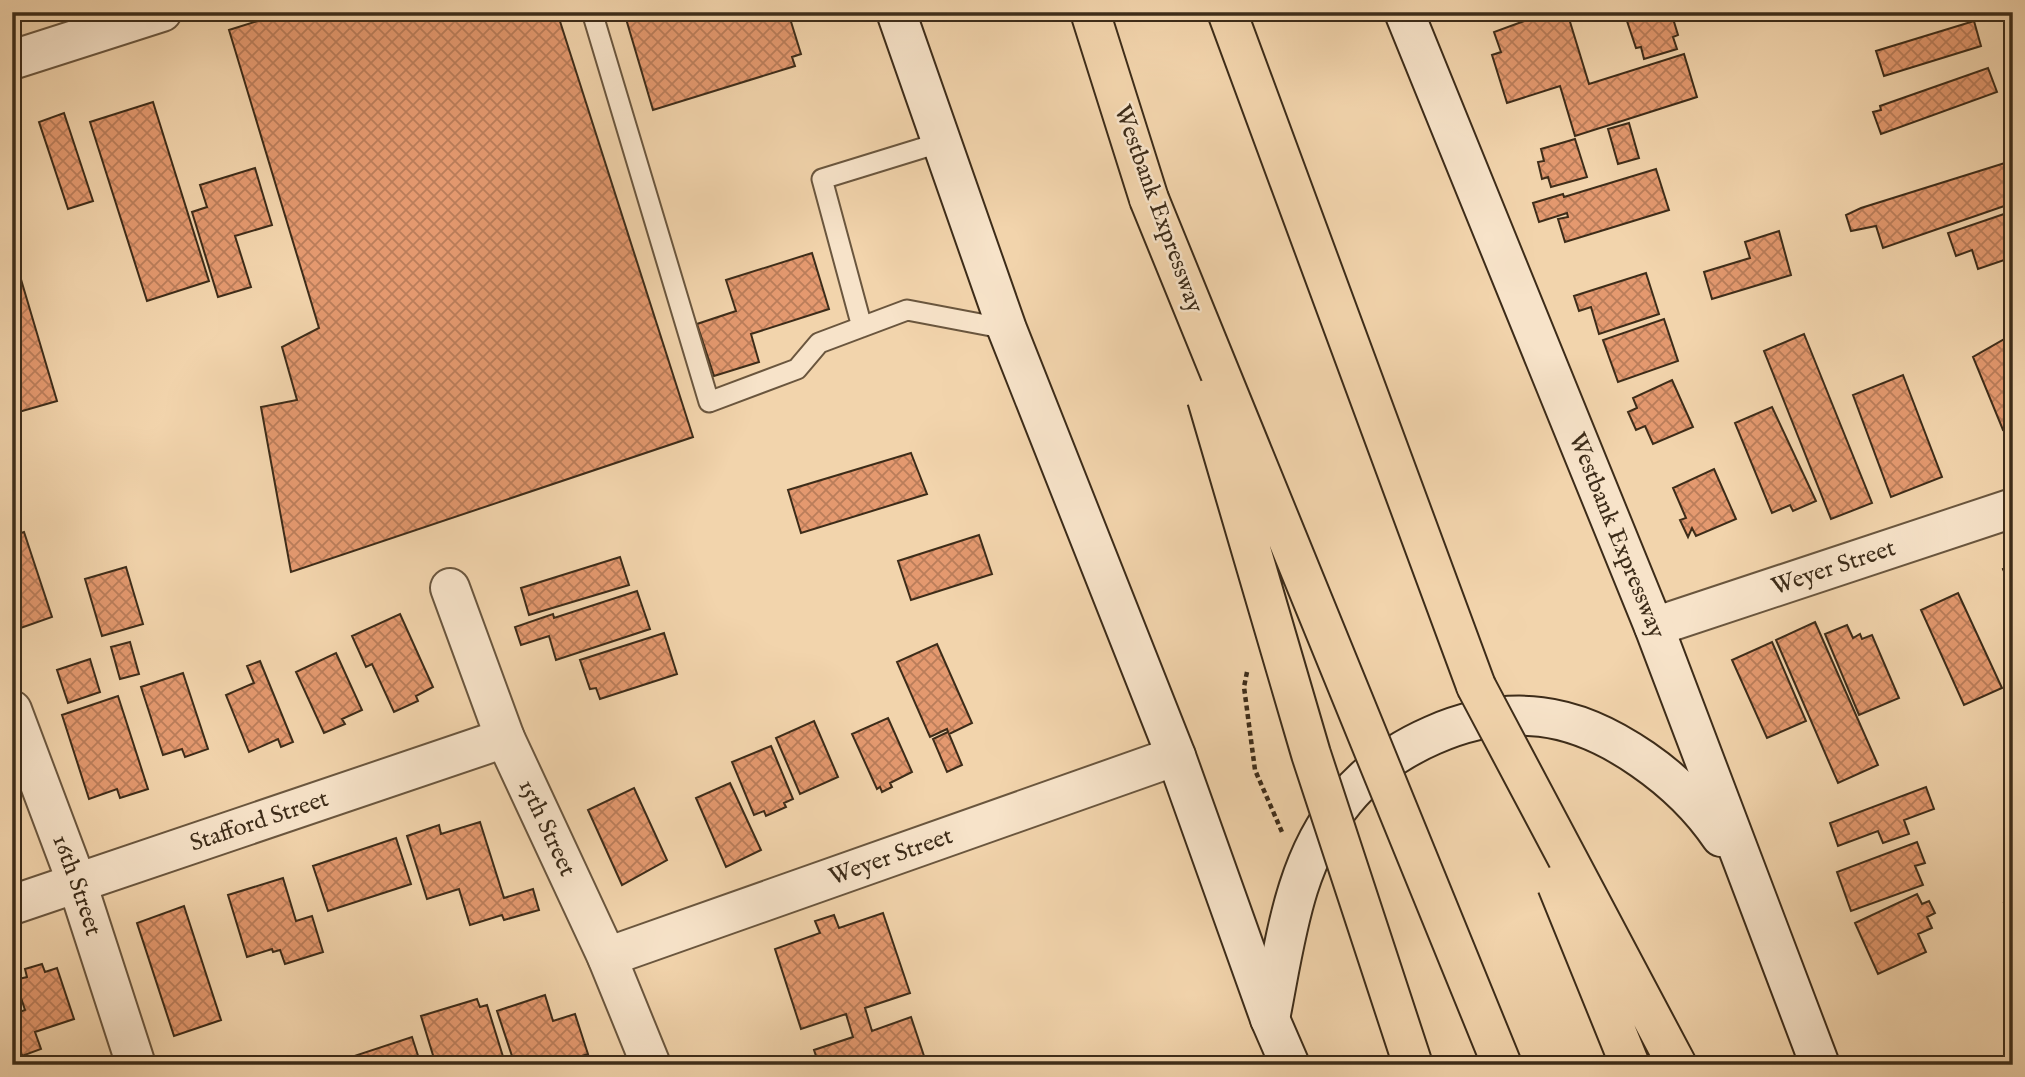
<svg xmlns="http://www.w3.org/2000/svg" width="2025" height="1077" font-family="'IM FELL English',serif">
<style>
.building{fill:url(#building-cross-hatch);stroke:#3d2c19;stroke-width:2}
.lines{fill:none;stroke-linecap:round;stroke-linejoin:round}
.service-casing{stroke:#6a563e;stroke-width:23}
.minor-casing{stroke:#6a563e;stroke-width:42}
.tertiary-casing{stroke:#6a563e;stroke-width:42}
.secondary-casing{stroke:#3d2c19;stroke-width:42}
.motorway-casing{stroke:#3d2c19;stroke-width:42}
.path{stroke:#3d2c19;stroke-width:4.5;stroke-dasharray:5 3.5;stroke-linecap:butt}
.service{stroke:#f7e3c9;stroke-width:19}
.minor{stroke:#f7e3c9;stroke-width:38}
.tertiary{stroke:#f7e3c9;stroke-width:38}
.secondary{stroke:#f7e3c9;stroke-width:38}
.motorway{stroke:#f2d4ac;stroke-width:38}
.motorway-bridge-casing{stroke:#3d2c19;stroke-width:42;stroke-linecap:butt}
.motorway-bridge{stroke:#f2d4ac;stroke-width:38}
.labels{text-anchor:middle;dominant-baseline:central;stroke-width:5;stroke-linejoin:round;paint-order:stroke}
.street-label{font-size:24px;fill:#3d2c19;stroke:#f7e3c9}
</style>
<defs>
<pattern id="building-cross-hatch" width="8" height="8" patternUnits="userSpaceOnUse" patternTransform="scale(1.75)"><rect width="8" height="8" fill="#e4996f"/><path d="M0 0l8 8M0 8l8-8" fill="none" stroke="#ba7d5a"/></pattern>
</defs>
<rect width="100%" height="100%" fill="#f2d4ac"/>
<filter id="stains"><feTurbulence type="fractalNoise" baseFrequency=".00286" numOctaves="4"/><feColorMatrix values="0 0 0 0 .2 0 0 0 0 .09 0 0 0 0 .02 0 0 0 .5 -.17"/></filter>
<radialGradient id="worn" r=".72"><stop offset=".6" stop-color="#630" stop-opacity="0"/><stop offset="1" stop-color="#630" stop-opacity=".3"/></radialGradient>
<path class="building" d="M 286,12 L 557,12 L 693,437 L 291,572 L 261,407 L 297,400 L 282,347 L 319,328 L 229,30 Z
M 624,12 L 788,12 L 801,54 L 792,57 L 795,66 L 653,110 Z
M 1549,12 L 1567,12 L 1589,84 L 1684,54 L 1697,97 L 1575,136 L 1560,86 L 1507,103 L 1492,55 L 1501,52 L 1494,32 Z
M 1624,12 L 1671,12 L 1678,35 L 1673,37 L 1677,49 L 1644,59 L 1641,47 L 1636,48 Z
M 1974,21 L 1981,46 L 1884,76 L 1876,51 Z
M 1988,68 L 1997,92 L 1881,134 L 1873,112 L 1881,110 L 1880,106 Z
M 153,102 L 209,281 L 147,301 L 90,122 Z
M 64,113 L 93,201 L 68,209 L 39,122 Z
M 1629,123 L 1639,158 L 1618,164 L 1608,129 Z
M 1575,139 L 1587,177 L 1551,187 L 1548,177 L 1542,179 L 1538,162 L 1544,161 L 1541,149 Z
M 2008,162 L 2013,175 L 2013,203 L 1883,248 L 1876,226 L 1851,231 L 1846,215 L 1861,208 Z
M 255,168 L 272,225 L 235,236 L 251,287 L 218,297 L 192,212 L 207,207 L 200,185 Z
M 1656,169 L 1669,210 L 1565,242 L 1558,219 L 1568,217 L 1567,213 L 1539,222 L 1533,203 L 1563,194 L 1564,197 Z
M 2013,211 L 2013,257 L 1978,269 L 1972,250 L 1956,256 L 1948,233 Z
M 1779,231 L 1791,275 L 1712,299 L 1704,272 L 1750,258 L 1745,242 Z
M 812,253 L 829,309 L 751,334 L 759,362 L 714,376 L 697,324 L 736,311 L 726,280 Z
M 1646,273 L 1659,314 L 1599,334 L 1591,307 L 1579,311 L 1574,296 Z
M 20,276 L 57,401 L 12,414 L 12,279 Z
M 1664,319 L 1678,361 L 1618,382 L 1603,340 Z
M 1804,334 L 1872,503 L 1831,519 L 1764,351 Z
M 2008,337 L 2013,341 L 2011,434 L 2008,428 L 2003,430 L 1973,357 Z
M 1903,375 L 1942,477 L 1891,497 L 1853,395 Z
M 1672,380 L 1693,427 L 1653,444 L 1645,426 L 1636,430 L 1628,412 L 1637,408 L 1633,398 Z
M 1772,407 L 1816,501 L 1793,511 L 1790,505 L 1772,513 L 1735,423 Z
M 911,453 L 927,494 L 801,533 L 788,490 Z
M 1714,469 L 1736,519 L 1696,536 L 1692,528 L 1688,537 L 1680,520 L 1686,518 L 1673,488 Z
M 24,532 L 52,617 L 12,631 L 12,536 Z
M 979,535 L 992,574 L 911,600 L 898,561 Z
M 620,557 L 629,585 L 529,615 L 521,588 Z
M 2013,565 L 2013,592 L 2003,569 Z
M 126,567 L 143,624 L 102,636 L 85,579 Z
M 637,591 L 650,629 L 556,660 L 549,636 L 521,645 L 515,627 L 553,614 L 554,618 Z
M 1958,593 L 2002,688 L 1964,705 L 1921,610 Z
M 400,614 L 433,687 L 416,696 L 418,701 L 394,712 L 372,664 L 366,667 L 352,636 Z
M 1815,622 L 1878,765 L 1838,783 L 1776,640 Z
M 1847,625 L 1853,638 L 1860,634 L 1862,639 L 1872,635 L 1899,698 L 1859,715 L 1825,634 Z
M 664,633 L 677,674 L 600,699 L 596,688 L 590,689 L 580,660 Z
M 130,642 L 139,674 L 120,679 L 111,647 Z
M 1772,642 L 1806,721 L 1767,738 L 1732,660 Z
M 937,644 L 972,723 L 949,734 L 962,765 L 947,772 L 933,739 L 948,732 L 947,729 L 930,737 L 897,662 Z
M 336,653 L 362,710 L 342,719 L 345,724 L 324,733 L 296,672 Z
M 90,659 L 100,692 L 68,703 L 57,670 Z
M 260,661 L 293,742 L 281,747 L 278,739 L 249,752 L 226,695 L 254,683 L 247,666 Z
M 183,673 L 208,749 L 185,757 L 182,749 L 163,755 L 141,687 Z
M 118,696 L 148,789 L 120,798 L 117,789 L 89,799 L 62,715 Z
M 888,718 L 912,772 L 890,783 L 892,787 L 882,792 L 880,787 L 877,789 L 852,734 Z
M 814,721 L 838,777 L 800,794 L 776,738 Z
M 771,746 L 793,799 L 784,803 L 786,807 L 766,816 L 764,811 L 754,815 L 732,762 Z
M 730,783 L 761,850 L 726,867 L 696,798 Z
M 1926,787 L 1934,809 L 1904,820 L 1909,834 L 1883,843 L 1878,831 L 1838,846 L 1830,823 Z
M 634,788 L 667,860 L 622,885 L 588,810 Z
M 480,822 L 504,898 L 533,889 L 539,910 L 504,920 L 502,915 L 470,925 L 459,889 L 427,899 L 407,836 L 439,825 L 441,834 Z
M 396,838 L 411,884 L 328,911 L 313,866 Z
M 1917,842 L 1925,863 L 1915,866 L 1923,885 L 1851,911 L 1837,872 Z
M 283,878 L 296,921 L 312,916 L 323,952 L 285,964 L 280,950 L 273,952 L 272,949 L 247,957 L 228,895 Z
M 1917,894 L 1922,904 L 1929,901 L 1935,913 L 1927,917 L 1932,928 L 1918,934 L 1926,952 L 1878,974 L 1855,923 Z
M 2013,900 L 2013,923 L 2004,903 Z
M 184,906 L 221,1020 L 174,1036 L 137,923 Z
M 883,913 L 910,993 L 865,1008 L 872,1031 L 911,1017 L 927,1065 L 819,1065 L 814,1050 L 853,1037 L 846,1014 L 801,1029 L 775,949 L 820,933 L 815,921 L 834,915 L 839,928 Z
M 42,964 L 45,972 L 57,968 L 74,1019 L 35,1032 L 41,1049 L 22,1056 L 12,1015 L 25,1010 L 15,980 L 27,977 L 25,969 Z
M 545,995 L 553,1021 L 575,1014 L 588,1054 L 556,1065 L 515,1065 L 497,1011 Z
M 477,999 L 480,1007 L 487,1005 L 505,1063 L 436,1065 L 421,1016 Z
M 412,1037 L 421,1065 L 344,1065 L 342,1060 Z"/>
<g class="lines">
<g class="service-casing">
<path id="service" d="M 592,12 L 709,402 L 797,369 L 819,343 L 907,310 L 1007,329
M 862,327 L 822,179 L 942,142"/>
</g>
<g class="minor-casing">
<g id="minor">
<path id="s1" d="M 450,588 L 505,738 L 607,957 L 651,1065"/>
<path id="s2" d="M 1654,627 L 2013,508"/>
<path id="s3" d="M 12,710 L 77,883 L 136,1065"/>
<path id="s4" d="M 12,905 L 505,738"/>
<path id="s5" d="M 607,957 L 1176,756"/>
</g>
</g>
<g class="tertiary-casing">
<path id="tertiary" d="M 12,60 L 162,12"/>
</g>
<g class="secondary-casing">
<g id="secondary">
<path d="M 896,12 L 1007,329 L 1176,756 L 1270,1019 L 1290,1065"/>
<path id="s6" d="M 1404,12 L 1654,627 L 1820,1065"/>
<path d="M 1270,1019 C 1285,944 1293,862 1344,801 C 1387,747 1471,708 1541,717 C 1609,725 1684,782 1721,837"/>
</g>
</g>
<g class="motorway-casing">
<path id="motorway" d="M 1090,12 L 1149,199
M 1227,12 L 1476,686"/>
</g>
<path class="path" d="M 1247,672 L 1244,687 L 1255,770 L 1282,832"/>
<use href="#service" class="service"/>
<use href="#minor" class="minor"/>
<use href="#tertiary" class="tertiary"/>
<use href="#secondary" class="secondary"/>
<use href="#motorway" class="motorway"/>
<g class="motorway-bridge-casing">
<path id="motorway-bridge" d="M 1149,199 L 1502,1065
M 1207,399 L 1311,754 L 1413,1065
M 1476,686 L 1677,1065
M 1557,885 L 1630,1065"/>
</g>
<use href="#motorway-bridge" class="motorway-bridge"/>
</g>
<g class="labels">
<g class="street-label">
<text transform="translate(1158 209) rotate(70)">Westbank Expressway</text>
<text stroke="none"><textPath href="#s6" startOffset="565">Westbank Expressway</textPath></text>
<text stroke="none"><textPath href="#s2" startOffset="189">Weyer Street</textPath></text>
<text stroke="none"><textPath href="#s4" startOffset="261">Stafford Street</textPath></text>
<text stroke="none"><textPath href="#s1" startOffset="259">15th Street</textPath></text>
<text stroke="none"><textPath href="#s5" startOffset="301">Weyer Street</textPath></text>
<text stroke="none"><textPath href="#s3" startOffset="187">16th Street</textPath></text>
</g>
</g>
<rect width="2025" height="1077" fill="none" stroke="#f2d4ac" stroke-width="42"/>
<rect x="14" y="14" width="1997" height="1049" fill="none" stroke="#3d2c19" stroke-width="3.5"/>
<rect x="21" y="21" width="1983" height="1035" fill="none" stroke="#3d2c19" stroke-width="2"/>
<rect width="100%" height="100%" filter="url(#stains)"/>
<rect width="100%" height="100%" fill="url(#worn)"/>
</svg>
